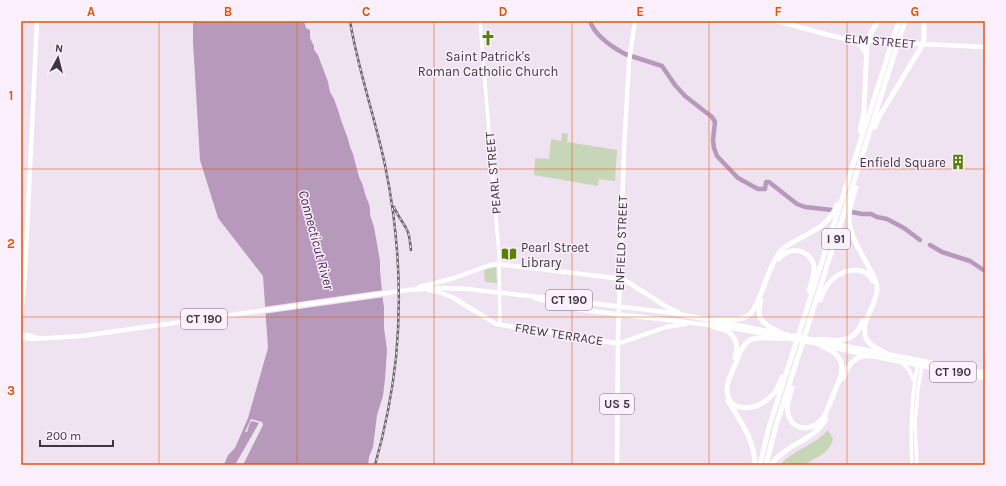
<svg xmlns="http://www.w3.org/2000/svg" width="1006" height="486" font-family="Karla,sans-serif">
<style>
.green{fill:#c7d6b6}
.water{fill:#b79abb}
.pier{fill:#efe2f1}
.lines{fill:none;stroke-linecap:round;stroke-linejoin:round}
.river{stroke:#b79abb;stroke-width:4.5}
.minor{stroke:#fff;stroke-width:3.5}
.major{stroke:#fff;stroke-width:4.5}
.highway{stroke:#fff;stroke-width:5}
.rail-casing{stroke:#6d656d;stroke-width:2.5}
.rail{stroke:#fceffe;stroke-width:1;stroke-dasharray:3;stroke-linecap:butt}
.grid{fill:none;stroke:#df570e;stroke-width:1;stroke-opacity:0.55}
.labels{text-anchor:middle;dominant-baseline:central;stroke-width:3;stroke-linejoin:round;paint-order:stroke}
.shield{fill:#fceffe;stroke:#766e76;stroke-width:1}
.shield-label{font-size:12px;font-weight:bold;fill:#3c373c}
.street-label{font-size:13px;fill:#3c373c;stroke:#fceffe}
.poi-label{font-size:13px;fill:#3c373c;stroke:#fceffe}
.water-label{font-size:14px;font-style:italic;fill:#4e2754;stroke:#fceffe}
.neatline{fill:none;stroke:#df570e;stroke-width:1.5}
.grid-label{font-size:13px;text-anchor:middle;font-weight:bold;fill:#df570e}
</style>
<rect width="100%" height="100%" fill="#efe2f1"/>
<path class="green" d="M 562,133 L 568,134 L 567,142 L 617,150 L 615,181 L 599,179 L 598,186 L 534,175 L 535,158 L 549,159 L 551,139 L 561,141 Z
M 496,267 L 497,283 L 485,282 L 484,270 Z
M 828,430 L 833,439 C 831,452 817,457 807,463 L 805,465 L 780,465 C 793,450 815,445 828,430 Z"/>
<path class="water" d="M 193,21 L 304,21 L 306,28 L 310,30 L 310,38 L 314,46 L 314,50 L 318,55 L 328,82 L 330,92 L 334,99 L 338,110 L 341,120 L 348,139 L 350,147 L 353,154 L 359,177 L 362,183 L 366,197 L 369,204 L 370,209 L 370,215 L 374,227 L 380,261 L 380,271 L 383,301 L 384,307 L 384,328 L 387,350 L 385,379 L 383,396 L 377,415 L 373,447 L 369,457 L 368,465 L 243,465 L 263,425 L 262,422 L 251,419 L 245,432 L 247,432 L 250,423 L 252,421 L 259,423 L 235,465 L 224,465 L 228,455 L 235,448 L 248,418 L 268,348 L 263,276 L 218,218 L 200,160 L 193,42 Z"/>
<path class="pier" d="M 384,290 L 385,297 L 263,314 L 263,307 Z"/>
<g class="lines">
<path class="river" d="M 590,21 C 595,36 612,47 625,54 L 662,66 L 675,85 L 685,96 L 712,117 L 715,122 L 713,140 L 714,148 L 717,156 L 738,178 L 758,189 L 765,189 L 766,182 L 769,182 L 797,204 L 805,207 L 832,210
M 852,212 L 862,214 L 871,214 L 877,217 L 887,219 L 904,228 L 920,240
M 930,245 L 942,252 L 970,261 L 985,271"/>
<path class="minor" d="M 480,21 L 499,254 L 500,325
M 901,362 L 909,370 L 914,381
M 912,465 C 910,430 911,397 918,363
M 917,465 L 915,423 L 918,390 L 922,364"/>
<path class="major" d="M 777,21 L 829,35 L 846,39 L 900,43 L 985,47
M 419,287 L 454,278 L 490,265 L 497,264 L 623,279 L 667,307 L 678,312
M 429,290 L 441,293 L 452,297 L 496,324 L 615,343 L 623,342 L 666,327 L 686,324
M 535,298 L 563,306 L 582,310 L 710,325 L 744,330 L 819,344 L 866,355 L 985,378
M 21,315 L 25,274 L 37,21
M 21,336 L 27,335 L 37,338
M 21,337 L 31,339 L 82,336 L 408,290 L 439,288 L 467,289 L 548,298 L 673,313 L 716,321 L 985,373
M 617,465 L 618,336 L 624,150 L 629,62 L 635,21"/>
<path class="highway" d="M 848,39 L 861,45 L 865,52
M 875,127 L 879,117 L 923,44 L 924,39 L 924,21
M 860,131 L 864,112 L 867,43 L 870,35 L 878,21
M 856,188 C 853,197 850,206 849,215 C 848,233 860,250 868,266 C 872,273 877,280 877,288 C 878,304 861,319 865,335 C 868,347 878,348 887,354
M 779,259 C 788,246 810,248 814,266 C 815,274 811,283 809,291
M 820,300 C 822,294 825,288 829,283 C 840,270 863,263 873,281
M 761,301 C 754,322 768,326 783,334
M 711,320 C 723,317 738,323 749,315 C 755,310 757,303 760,296 C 765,284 772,261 780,252 C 784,246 791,243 797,240 C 815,230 829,225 837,205
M 710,325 C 715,328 720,328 725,330 C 736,335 739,347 735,358
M 817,340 C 821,339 825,339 830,340 C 847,341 856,338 863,321
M 782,377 C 779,385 776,393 769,398 C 756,411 727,414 727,389 C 727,381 732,371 736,363 C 739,355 742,345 750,340 C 762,335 775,340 787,338
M 843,378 C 849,363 856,354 873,356
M 792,388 C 790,396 786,405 788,413 C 792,433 816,432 825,415 L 841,376 L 842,366 L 840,360 L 835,353 L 819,344
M 728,401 C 740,421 755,440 755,465
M 760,465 L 769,427 L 899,21
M 766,465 L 776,426 L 905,21
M 771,465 C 785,444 814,441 826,419"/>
<g class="rail-casing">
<path id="rail" d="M 350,21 C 358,70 375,117 385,165 C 398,228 402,295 396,358 C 392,394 385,430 375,465
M 394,207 C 397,215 403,222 407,230 C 410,236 410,243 411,250"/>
</g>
<use href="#rail" class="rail"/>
</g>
<path class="grid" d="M 159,21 L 159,465M 297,21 L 297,465M 434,21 L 434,465M 572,21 L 572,465M 709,21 L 709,465M 847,21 L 847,465M 21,169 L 985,169M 21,317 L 985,317"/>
<defs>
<g id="church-bare" transform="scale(1.2)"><path d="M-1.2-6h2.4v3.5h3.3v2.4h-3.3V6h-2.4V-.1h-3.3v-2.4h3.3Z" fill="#598205" stroke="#fceffe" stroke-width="2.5" paint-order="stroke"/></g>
<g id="building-bare" transform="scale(1.2)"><path d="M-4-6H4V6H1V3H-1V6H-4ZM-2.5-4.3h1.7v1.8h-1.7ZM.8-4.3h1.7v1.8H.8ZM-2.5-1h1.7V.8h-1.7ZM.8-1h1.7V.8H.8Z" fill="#598205" stroke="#fceffe" stroke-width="2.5" paint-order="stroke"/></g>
<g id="library-bare" transform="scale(1.2)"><path d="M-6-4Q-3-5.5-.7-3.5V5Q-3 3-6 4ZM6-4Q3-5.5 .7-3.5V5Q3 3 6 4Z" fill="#598205" stroke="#fceffe" stroke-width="2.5" paint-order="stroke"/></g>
</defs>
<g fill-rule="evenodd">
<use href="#church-bare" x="488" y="38"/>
<use href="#building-bare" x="958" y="162"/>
<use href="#library-bare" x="509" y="254"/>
</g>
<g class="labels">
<g class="shield">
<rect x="822" y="229" width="28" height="20" rx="3"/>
<rect x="546" y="290" width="46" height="20" rx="3"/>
<rect x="181" y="309" width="46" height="20" rx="3"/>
<rect x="930" y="362" width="46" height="20" rx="3"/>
<rect x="600" y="394" width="34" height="20" rx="3"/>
</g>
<g class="shield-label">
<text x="836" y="239">I 91</text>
<text x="569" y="300">CT 190</text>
<text x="204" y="319">CT 190</text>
<text x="953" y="372">CT 190</text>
<text x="617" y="404">US 5</text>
</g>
<g class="street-label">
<text transform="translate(880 41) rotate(5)">ELM STREET</text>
<text transform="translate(493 173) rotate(-95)">PEARL STREET</text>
<text transform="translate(621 243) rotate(-88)">ENFIELD STREET</text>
<text transform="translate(559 334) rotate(9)">FREW TERRACE</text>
</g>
<g class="poi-label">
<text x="488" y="56">Saint Patrick's<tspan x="488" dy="15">Roman Catholic Church</tspan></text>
<text x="946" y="162" text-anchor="end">Enfield Square</text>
<text x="521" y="247" text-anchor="start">Pearl Street<tspan x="521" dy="15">Library</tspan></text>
</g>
<g class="water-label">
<text transform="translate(316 240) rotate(75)">Connecticut River</text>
</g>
</g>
<rect width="1006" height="486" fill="none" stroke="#fceffe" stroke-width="44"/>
<g transform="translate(58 58) rotate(7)" stroke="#fceffe" stroke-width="3" paint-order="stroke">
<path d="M0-3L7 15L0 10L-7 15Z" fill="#3c373c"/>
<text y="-6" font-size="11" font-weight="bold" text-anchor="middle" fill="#3c373c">N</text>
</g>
<path d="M40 440v6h73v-6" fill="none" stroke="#3c373c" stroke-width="2"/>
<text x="46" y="440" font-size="12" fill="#3c373c" stroke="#fceffe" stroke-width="3" paint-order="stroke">200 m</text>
<rect x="22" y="22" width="962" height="442" class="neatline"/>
<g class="grid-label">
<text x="91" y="16">A</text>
<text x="228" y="16">B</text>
<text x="366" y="16">C</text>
<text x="503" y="16">D</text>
<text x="640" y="16">E</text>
<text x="778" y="16">F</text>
<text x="915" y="16">G</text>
<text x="11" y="100">1</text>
<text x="11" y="248">2</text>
<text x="11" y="395">3</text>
</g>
</svg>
